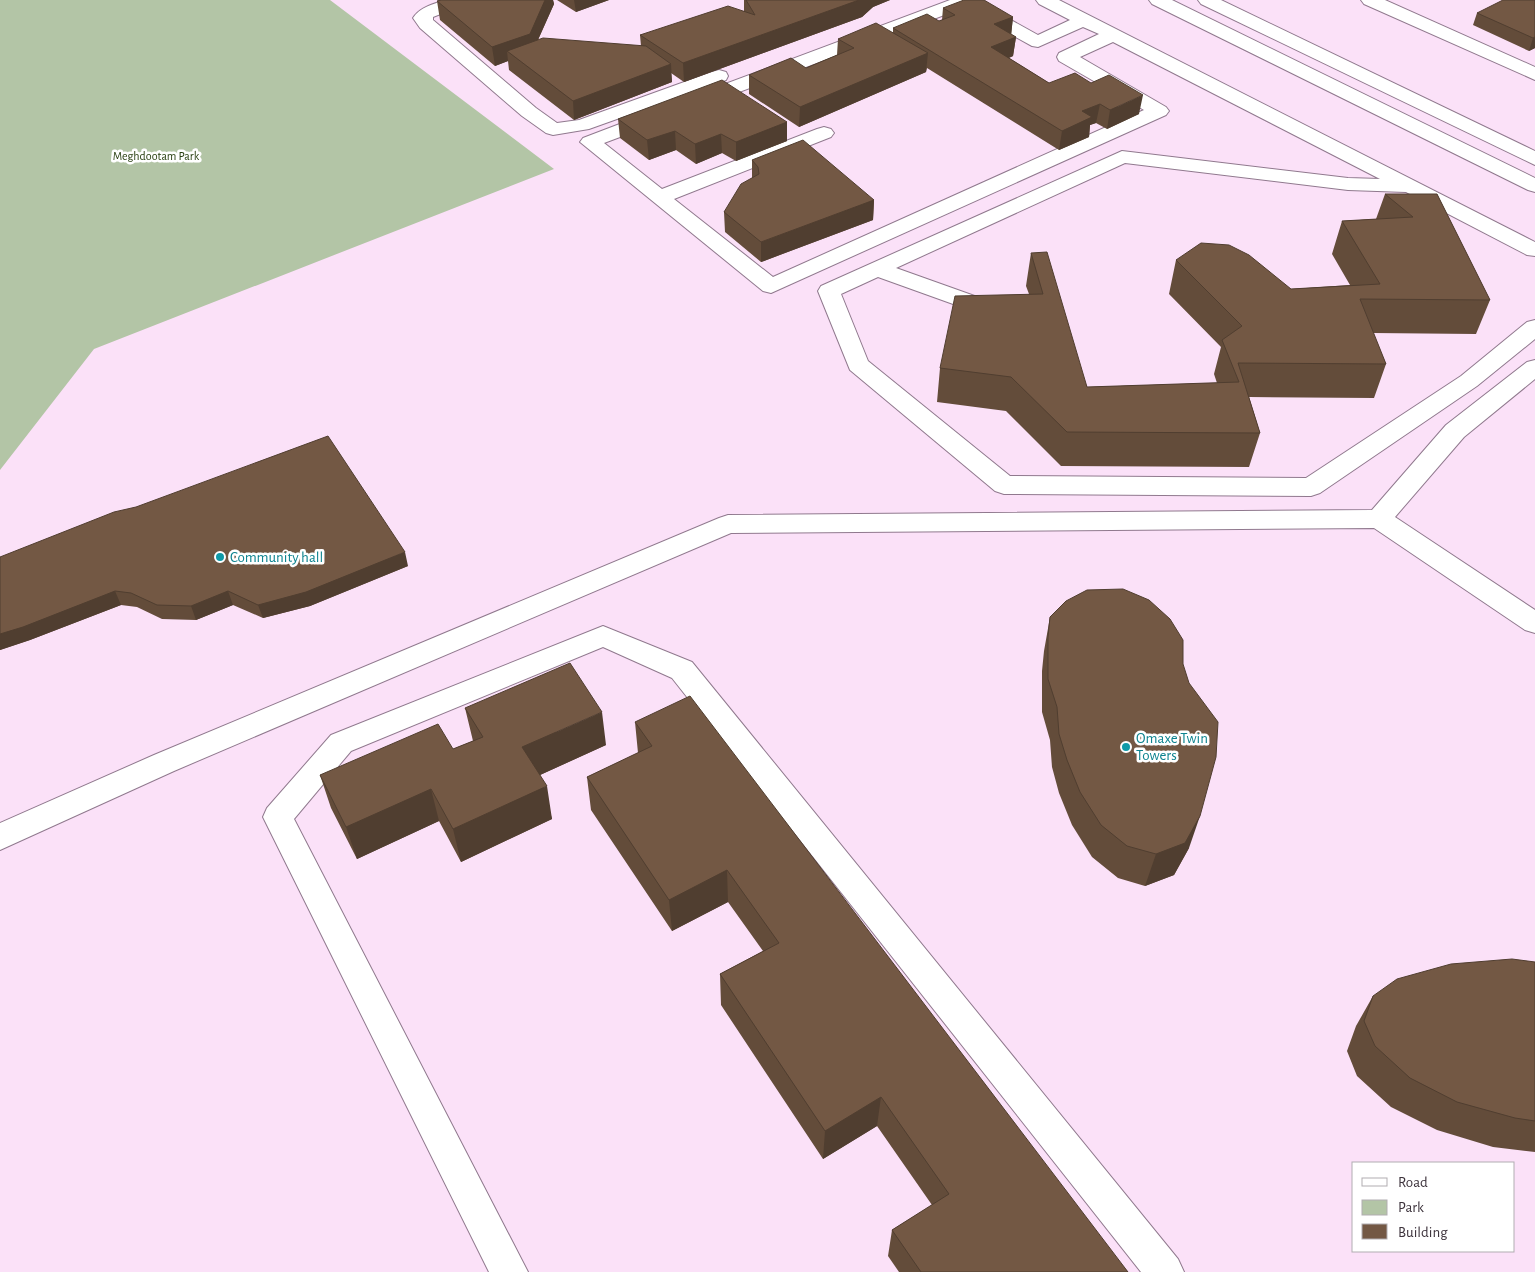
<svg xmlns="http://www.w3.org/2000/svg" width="1535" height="1272" font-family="'Alegreya Sans',sans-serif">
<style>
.green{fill:#b3c5a6}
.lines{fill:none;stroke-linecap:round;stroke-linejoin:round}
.minor-casing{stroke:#90798e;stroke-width:2}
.tertiary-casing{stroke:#90798e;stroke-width:2}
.minor{fill:#fff;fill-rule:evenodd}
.tertiary{fill:#fff;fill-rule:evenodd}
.wall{fill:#634c3a}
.shaded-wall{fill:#503e30}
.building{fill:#735844;stroke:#503e30}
.culture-dot{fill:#0f9aa8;stroke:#fff;stroke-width:2}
.labels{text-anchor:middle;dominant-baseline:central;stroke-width:5;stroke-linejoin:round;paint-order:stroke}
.far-park-label{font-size:12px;fill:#283f10;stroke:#fff}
.culture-label{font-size:15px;fill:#0d838f;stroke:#fff;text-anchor:start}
</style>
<rect width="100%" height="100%" fill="#fbe1f8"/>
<path class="green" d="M 0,0 L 330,0 L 554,169 L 94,349 L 0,470 Z"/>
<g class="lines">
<g class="minor-casing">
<path id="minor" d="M 444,0 L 469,0 L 466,4 L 433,17 L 433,20 L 536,108 L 557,123 L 579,120 L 712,72 L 719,70 L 726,72 L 728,76 L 726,80 L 589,129 L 553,135 L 546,133 L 522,116 L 420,28 L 413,18 C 420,7 432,5 444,0 Z
M 950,0 L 975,0 L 1038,35 L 1070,20 L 1039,4 L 1036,0 L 1059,0 L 1535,242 L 1535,256 L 1527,255 L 1406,192 L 1348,190 L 1125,163 L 896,268 L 997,304 L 1000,309 L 997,314 L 989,316 L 981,314 L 878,277 L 841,294 L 868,361 L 1010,476 L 1306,478 L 1461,376 L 1527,322 L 1535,320 L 1535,339 L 1477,386 L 1320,493 L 1311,496 L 1004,494 L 995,491 L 850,370 L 818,291 L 821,286 L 1122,151 L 1348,178 L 1380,179 L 1113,42 L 1080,57 L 1166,107 L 1169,111 L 1166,115 L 771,293 L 763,291 L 580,142 L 583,138 L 646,114 L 653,112 L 660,114 L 663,118 L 660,122 L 604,143 L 662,189 L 817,129 L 824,127 L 831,129 L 834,133 L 831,137 L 674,199 L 773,277 L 1144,110 L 1059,61 L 1057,57 L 1059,53 L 1099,34 L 1083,27 L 1038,47 L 1032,46 L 963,8 L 707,104 L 700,106 L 693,104 L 690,100 L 693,96 Z
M 1361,0 L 1385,0 L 1535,67 L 1535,80 L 1364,4 Z
M 1535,360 L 1535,379 L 1464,437 L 1395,517 L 1535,610 L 1535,633 L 1525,630 L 1374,528 L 731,533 L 174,771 L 0,850 L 0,823 L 154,755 L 719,518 L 728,515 L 1372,510 L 1446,425 L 1527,362 Z
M 603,626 L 692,662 L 1178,1259 L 1184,1272 L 1141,1272 L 672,678 L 603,647 L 351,751 L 294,819 L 528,1272 L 489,1272 L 263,817 L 267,808 L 331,735 Z"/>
</g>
<g class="tertiary-casing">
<path id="tertiary" d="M 1149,0 L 1172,0 L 1535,178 L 1535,192 L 1528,190 L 1152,4 Z
M 1198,0 L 1221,0 L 1535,151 L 1535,165 L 1201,4 Z"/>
</g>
<use href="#minor" class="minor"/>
<use href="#tertiary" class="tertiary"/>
</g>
<path class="wall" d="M 441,0 L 553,0 L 554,4 L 538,40 L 641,46 L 640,35 L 744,11 L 744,0 L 890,0 L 873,7 L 862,17 L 684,82 L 671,73 L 672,82 L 574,120 L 509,70 L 508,61 L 495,66 L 440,20 L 437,1 Z
M 557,0 L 609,0 L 576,12 Z
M 1535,0 L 1535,48 L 1529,51 L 1473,25 L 1477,13 Z
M 943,8 L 1013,17 L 1011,35 L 1016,37 L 1013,56 L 1009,58 L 1049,83 L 1139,114 L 1107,129 L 1096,123 L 1090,125 L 1089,137 L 1059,150 L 927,68 L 926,72 L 799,127 L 749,94 L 749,75 L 806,68 L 837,55 L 838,39 L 893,33 L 893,28 L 939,21 L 942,20 Z
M 618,119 L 787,122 L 787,141 L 736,161 L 722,153 L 696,164 L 676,150 L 649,160 L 620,138 Z
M 752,160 L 874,200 L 873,220 L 761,262 L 725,232 L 724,212 L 752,178 Z
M 1385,194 L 1437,194 L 1490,300 L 1476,334 L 1373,333 L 1386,364 L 1374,398 L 1249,397 L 1260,433 L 1249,467 L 1061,466 L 1006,411 L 937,402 L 940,368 L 1029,294 L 1026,286 L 1031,253 L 1087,387 L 1217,383 L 1214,374 L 1221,347 L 1169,294 L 1176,260 L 1291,289 L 1350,285 L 1332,254 L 1342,221 L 1376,219 Z
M 0,557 L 408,566 L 310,606 L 263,618 L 233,605 L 196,620 L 162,619 L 137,607 L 121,605 L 30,640 L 0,650 Z
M 1050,617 L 1183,664 L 1189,848 L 1174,875 L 1145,886 L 1118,878 L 1092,857 L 1072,825 L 1059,793 L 1052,767 L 1050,740 L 1042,712 L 1042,671 L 1044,651 Z
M 465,708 L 606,745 L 540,775 L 552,819 L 461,862 L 439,821 L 357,859 L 331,808 L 320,775 L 453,749 L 473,741 Z
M 635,722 L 1128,1272 L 899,1272 L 888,1256 L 892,1230 L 932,1205 L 877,1126 L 823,1159 L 721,1005 L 720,974 L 763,951 L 728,902 L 672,931 L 591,810 L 587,777 L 638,753 Z
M 1535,962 L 1535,1152 L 1493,1147 L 1437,1130 L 1391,1107 L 1357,1076 L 1347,1051 L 1356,1026 L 1373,996 Z"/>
<path class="shaded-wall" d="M 545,0 L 553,0 L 554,4 L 532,53 L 507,51 L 508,61 L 495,66 L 492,47 Z
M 574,0 L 609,0 L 576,12 Z
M 859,0 L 890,0 L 873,7 L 862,17 L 684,82 L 683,63 Z
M 1013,17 L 1011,36 L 994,24 Z
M 1016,37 L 1013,56 L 989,66 L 991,47 Z
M 1535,37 L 1535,48 L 1529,51 L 1533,38 Z
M 928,53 L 926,72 L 799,127 L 800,107 Z
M 671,64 L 672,82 L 574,120 L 573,101 Z
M 1143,95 L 1139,114 L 1107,129 L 1110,110 Z
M 1100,104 L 1096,123 L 1090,125 L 1089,137 L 1059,150 L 1062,131 L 1082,111 Z
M 787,122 L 787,141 L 736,161 L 736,142 Z
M 675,131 L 676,150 L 649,160 L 647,140 Z
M 721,134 L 722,153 L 696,164 L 695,144 Z
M 874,200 L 873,220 L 761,262 L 761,242 Z
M 405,552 L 408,566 L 310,606 L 263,618 L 258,605 Z
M 115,591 L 121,605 L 30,640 L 0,650 L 0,634 Z
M 228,591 L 233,605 L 196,620 L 191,606 Z
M 602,712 L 606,745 L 529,780 L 522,747 Z
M 547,786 L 552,819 L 461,862 L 453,829 Z
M 431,789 L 439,821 L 357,859 L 346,827 Z
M 1200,816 L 1189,848 L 1174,875 L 1145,886 L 1156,854 Z
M 727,870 L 728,902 L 672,931 L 669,900 Z
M 881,1097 L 877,1126 L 823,1159 L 825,1131 Z"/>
<path class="building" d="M 441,0 L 545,0 L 530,34 L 492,47 L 437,1 Z
M 746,0 L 859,0 L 683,63 L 640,35 L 728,6 L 755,15 Z
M 964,0 L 984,0 L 1013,17 L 994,24 L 1016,37 L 991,47 L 1049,83 L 1075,73 L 1091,83 L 1109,75 L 1143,95 L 1110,110 L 1100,104 L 1082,111 L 1092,117 L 1062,131 L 893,28 L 927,14 L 939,21 L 955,15 L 943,8 Z
M 1503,0 L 1535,0 L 1535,37 L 1533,38 L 1477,13 Z
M 876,23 L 928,53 L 800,107 L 749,75 L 791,58 L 806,68 L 854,48 L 838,39 Z
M 543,38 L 646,46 L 671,64 L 573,101 L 507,51 Z
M 722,80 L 787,122 L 736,142 L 721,134 L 695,144 L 675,131 L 647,140 L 618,119 Z
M 803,140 L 874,200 L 761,242 L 724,212 L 741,184 L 759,174 L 758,167 L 752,160 Z
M 1385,194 L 1437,194 L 1490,300 L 1360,299 L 1386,364 L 1238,363 L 1260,433 L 1067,432 L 1011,377 L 940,368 L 955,296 L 1043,294 L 1031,253 L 1047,252 L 1087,387 L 1239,382 L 1222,340 L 1242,326 L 1176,260 L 1201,243 L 1229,245 L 1249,255 L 1291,289 L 1380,284 L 1342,221 L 1413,217 Z
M 328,436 L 405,552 L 306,592 L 258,605 L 228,591 L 191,606 L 157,605 L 131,593 L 115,591 L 23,627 L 0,634 L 0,557 L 114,512 L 136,507 Z
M 1123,589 L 1149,600 L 1170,619 L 1183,640 L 1183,664 L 1189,683 L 1218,722 L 1216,757 L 1200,816 L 1185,843 L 1156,854 L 1127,846 L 1101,825 L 1080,792 L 1067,760 L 1059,734 L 1057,707 L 1048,679 L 1048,637 L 1050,617 L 1066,601 L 1087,590 Z
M 570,663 L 602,712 L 522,747 L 547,786 L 453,829 L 431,789 L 346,827 L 320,775 L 438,724 L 453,749 L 483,737 L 465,708 Z
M 690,696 L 1128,1272 L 921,1272 L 892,1230 L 949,1194 L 881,1097 L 825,1131 L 720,974 L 779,943 L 727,870 L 669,900 L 587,777 L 652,746 L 635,722 Z
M 1512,959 L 1535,962 L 1535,1121 L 1515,1118 L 1457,1102 L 1410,1078 L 1375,1046 L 1364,1021 L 1373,996 L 1397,979 L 1451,964 Z"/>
<g class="culture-dot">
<circle cx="220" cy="557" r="5"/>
<circle cx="1126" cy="747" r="5"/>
</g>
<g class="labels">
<g class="far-park-label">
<text x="156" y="156">Meghdootam Park</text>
</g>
<g class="culture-label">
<text x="230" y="557">Community hall</text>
<text x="1136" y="738">Omaxe Twin<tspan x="1136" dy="17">Towers</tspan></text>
</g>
</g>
<rect x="1352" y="1162" width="162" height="90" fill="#ffffff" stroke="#b1adb1"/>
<rect x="1362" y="1178" width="25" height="8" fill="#ffffff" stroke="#b1adb1"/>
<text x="1398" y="1187" font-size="15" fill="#3d333c">Road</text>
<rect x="1362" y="1200" width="25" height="15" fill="#b3c5a6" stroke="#b1adb1"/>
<text x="1398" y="1212" font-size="15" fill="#3d333c">Park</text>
<rect x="1362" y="1224" width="25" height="15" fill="#735844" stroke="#b1adb1"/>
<text x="1398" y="1237" font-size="15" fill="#3d333c">Building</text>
</svg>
